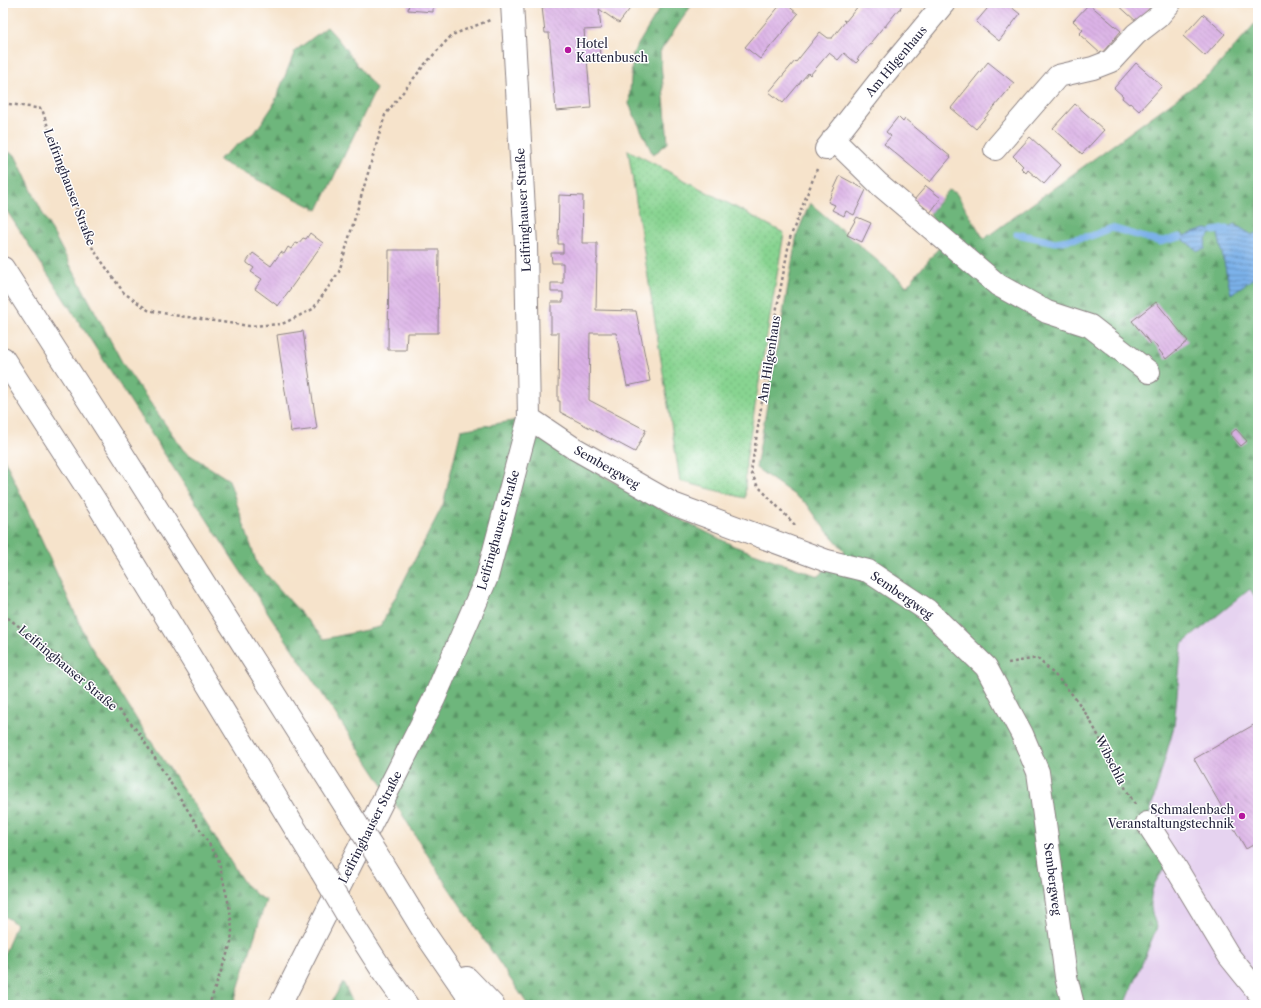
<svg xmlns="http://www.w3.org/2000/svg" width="1261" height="1008" font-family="'Libre Caslon Text',serif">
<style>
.built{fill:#e6d3f0}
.grass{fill:url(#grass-dots);stroke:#557b66}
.forest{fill:url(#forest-firs);stroke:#486c5b}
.water{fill:url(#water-rules);stroke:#4e6a92}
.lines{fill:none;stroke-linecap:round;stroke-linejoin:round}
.stream{stroke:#7bb1e9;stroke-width:7}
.building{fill:url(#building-back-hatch)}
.minor-casing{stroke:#8c8283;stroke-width:24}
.highway-casing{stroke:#8c8283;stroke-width:24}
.path{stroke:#8c8283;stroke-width:2.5;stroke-dasharray:3 3;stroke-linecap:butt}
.minor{stroke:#fff;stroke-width:22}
.highway{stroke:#fff;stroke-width:22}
.highway-bridge-casing{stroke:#8c8283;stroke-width:24;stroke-linecap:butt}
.highway-bridge{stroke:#fff;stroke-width:22}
.poi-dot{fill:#b5179e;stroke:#fff;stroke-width:1.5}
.labels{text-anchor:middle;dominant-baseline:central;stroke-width:3;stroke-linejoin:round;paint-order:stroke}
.poi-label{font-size:12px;fill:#22223b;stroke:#fff;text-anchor:start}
.street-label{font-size:12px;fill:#22223b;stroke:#fff}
</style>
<defs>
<pattern id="grass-dots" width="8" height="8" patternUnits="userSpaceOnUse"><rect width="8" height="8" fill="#88d491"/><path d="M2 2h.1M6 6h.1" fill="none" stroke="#75b67e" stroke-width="1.8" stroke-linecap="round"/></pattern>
<pattern id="forest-firs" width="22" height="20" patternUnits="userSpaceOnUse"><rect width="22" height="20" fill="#6eb67b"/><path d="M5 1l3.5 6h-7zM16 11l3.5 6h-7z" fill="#5a9466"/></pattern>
<pattern id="water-rules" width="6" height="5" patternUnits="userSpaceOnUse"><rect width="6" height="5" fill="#7bb1e9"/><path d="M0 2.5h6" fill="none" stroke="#6490be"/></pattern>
<pattern id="building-back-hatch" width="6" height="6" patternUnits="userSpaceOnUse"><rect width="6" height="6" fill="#dbb2e6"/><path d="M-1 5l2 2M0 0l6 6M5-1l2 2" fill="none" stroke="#bc99c6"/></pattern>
</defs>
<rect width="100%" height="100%" fill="#fff"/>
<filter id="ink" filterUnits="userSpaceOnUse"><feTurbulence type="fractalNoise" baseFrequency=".025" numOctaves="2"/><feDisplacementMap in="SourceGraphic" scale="8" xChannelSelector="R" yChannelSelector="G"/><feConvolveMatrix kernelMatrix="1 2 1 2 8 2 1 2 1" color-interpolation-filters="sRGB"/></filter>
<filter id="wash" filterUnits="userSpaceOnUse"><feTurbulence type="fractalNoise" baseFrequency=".012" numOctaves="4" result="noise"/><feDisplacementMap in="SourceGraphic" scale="16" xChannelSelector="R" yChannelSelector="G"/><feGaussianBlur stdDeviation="0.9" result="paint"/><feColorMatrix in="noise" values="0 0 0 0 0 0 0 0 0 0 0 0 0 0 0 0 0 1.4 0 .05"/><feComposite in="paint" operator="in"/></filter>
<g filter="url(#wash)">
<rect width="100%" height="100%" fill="#f6e3cb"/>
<path class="built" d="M 1251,588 L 1258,601 L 1258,1005 L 1125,1005 L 1157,927 L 1152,915 L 1150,902 L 1152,891 L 1155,881 L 1166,868 L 1147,823 L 1174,726 L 1182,644 Z"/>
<path class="grass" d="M 628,150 L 784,233 L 746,460 L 745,498 L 680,481 Z"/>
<path class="forest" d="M 663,3 L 693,3 L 660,52 L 668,143 L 653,155 L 629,104 L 633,53 Z
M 1258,20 L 1258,601 L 1250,589 L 1182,644 L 1174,726 L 1147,823 L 1166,868 C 1148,887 1147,904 1157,927 L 1125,1005 L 528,1005 L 442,878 L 402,814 L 243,575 L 3,205 L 3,150 L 15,155 L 43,214 L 123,364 L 184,451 L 229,480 L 257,564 L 324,639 L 380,627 L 443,505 L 461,430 L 529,418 L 566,455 L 676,517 L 734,546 L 818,576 L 845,551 L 824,528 L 807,504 L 756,468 L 797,234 L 810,203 L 907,286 L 942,244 L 930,213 L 949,190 L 956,193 L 984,239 L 1202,80 L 1215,69 Z
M 327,27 L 337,38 L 376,89 L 318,210 L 218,160 L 256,131 L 273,106 L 295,51 Z
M 3,456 L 88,642 L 142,728 L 198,811 L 244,883 L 258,896 L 266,900 L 233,1005 L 3,1005 L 3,958 L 16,924 L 3,915 Z
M 343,982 L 354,1005 L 330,1005 Z"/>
<path class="water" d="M 1234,224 L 1252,235 L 1258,232 L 1258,275 L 1231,294 L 1218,234 Z
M 1206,229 L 1214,231 L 1206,239 L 1205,249 L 1198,251 L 1180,237 Z"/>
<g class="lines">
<path class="stream" d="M 1214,231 L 1226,229
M 1017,234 L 1055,242 L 1091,236 L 1112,228 L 1160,242 L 1180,237"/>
</g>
<g id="blocks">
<path class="building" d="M 409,3 L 433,3 L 433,12 L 408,10 Z
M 545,3 L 629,3 L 632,6 L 619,23 L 599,9 L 601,29 L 584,30 L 585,42 L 599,41 L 600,57 L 587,58 L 591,108 L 556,111 L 549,33 L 545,33 L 542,7 L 545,7 Z
M 782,3 L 785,3 L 798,14 L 760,59 L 745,47 Z
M 856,3 L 904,3 L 900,8 L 901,9 L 899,9 L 886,25 L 886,27 L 884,26 L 871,42 L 873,43 L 872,45 L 870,44 L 857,59 L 859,60 L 856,63 L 844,53 L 838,60 L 829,53 L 810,75 L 808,73 L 783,103 L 769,92 L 795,61 L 796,62 L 820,32 L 828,38 L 832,38 L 845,22 L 843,20 L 846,21 L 859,5 Z
M 992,3 L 1006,3 L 1020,14 L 999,41 L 976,22 Z
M 1116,3 L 1154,3 L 1137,22 Z
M 1089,4 L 1121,31 L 1101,54 L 1079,34 L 1083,30 L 1073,21 Z
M 1203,14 L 1225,34 L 1205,56 L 1183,36 Z
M 988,62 L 1014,83 L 976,129 L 951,108 Z
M 1136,63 L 1162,86 L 1139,111 L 1130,103 L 1129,104 L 1122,98 L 1123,96 L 1114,88 Z
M 1075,104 L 1104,130 L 1082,154 L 1053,128 Z
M 898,117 L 903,122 L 905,119 L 951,157 L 930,182 L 884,144 L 891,136 L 886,132 Z
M 1030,137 L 1061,165 L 1044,184 L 1028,170 L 1026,173 L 1021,168 L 1023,166 L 1013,156 Z
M 840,176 L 866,190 L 854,215 L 846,211 L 844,216 L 832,210 L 835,205 L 828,202 Z
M 926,186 L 941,198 L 930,213 L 914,200 Z
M 559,195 L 583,196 L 582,243 L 597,243 L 597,258 L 598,258 L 597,259 L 596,310 L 636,311 L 650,381 L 627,386 L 616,333 L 590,333 L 589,400 L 646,430 L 635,452 L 560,412 L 560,401 L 558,401 L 558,389 L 559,333 L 551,333 L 551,302 L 563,302 L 563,292 L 551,292 L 551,283 L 563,283 L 563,263 L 552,263 L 551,253 L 563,253 L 563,244 L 558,244 Z
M 857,217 L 871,223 L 862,242 L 847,235 Z
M 310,233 L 323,243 L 278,306 L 255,289 L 262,279 L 251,272 L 254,268 L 247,263 L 247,261 L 253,253 L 271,266 L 281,252 L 284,254 L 288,247 L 291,249 L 295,243 L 298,244 L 303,238 L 306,239 Z
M 389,250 L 439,250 L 438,333 L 407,333 L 406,350 L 388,350 Z
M 1156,302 L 1188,341 L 1166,359 L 1153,342 L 1151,344 L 1132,321 Z
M 303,331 L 317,429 L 291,432 L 277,335 Z
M 1236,429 L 1247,441 L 1241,446 L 1230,434 Z
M 1257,723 L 1258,842 L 1246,849 L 1194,759 Z"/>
</g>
</g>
<g filter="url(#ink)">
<use href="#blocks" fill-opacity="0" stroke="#8c8283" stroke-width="1"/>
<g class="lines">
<g class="minor-casing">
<path id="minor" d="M 833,139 L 879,184 L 998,285 L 1047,312 L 1090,326 L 1149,372
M 826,149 L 877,84 L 944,3
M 995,149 L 1058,76 L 1093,68 L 1111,61 L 1136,34 L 1158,17 L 1170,3
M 529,418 L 572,447 L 673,504 L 827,561 L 868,571 L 927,610 L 986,667 L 1022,734 L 1038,772 L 1066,977 L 1073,1005
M 1147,823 L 1173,863 L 1229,956 L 1258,992
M 280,1005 L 434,699 L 487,577 L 529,418 L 526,245 L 512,3"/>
</g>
<g class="highway-casing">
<path id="highway" d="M 3,268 L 120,450 L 351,815
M 3,358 L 98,505 L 321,871
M 382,863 L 426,935 L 474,1005
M 352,923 L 382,970 L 407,1005
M 467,978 L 493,1005"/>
</g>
<path class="path" d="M 3,103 L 42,109 L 69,190 L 93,249 L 124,293 L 148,310 L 173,315 L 249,326 L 282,324 L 313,309 L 339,272 L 385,115 L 425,64 L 452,35 L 490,20
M 795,525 L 757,485 L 751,472 L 775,318 L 790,238 L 817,169
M 3,614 C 50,651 101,686 139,733 L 218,858 L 230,910 L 232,930 L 231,943 L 209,1005
M 1008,663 L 1037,658 C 1059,678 1077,697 1092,724 C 1107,751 1119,779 1136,806"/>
<use href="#minor" class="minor"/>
<use href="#highway" class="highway"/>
<g class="highway-bridge-casing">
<path id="highway-bridge" d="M 351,815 L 382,863
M 321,871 L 352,923"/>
</g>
<use href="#highway-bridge" class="highway-bridge"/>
</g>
</g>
<g class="poi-dot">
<circle cx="568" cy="50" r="4"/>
<circle cx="1242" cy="816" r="4"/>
</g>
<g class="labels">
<g class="poi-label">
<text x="576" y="43">Hotel<tspan x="576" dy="14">Kattenbusch</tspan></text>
<text x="1234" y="809" text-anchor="end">Schmalenbach<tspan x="1234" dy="14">Veranstaltungstechnik</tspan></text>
</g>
<g class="street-label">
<text transform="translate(896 61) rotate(-50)">Am Hilgenhaus</text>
<text transform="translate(70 187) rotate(69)">Leifringhauser Straße</text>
<text transform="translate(523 210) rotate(-93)">Leifringhauser Straße</text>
<text transform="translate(769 359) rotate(-81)">Am Hilgenhaus</text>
<text transform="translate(607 467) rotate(30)">Sembergweg</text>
<text transform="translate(498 530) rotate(-74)">Leifringhauser Straße</text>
<text transform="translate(902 595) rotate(35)">Sembergweg</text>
<text transform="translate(68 668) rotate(40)">Leifringhauser Straße</text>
<text transform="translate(1111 760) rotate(63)">Wibschla</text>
<text transform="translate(370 827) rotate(-63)">Leifringhauser Straße</text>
<text transform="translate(1053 879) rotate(83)">Sembergweg</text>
</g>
</g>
<rect width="1261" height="1008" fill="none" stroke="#fff" stroke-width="16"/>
</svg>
